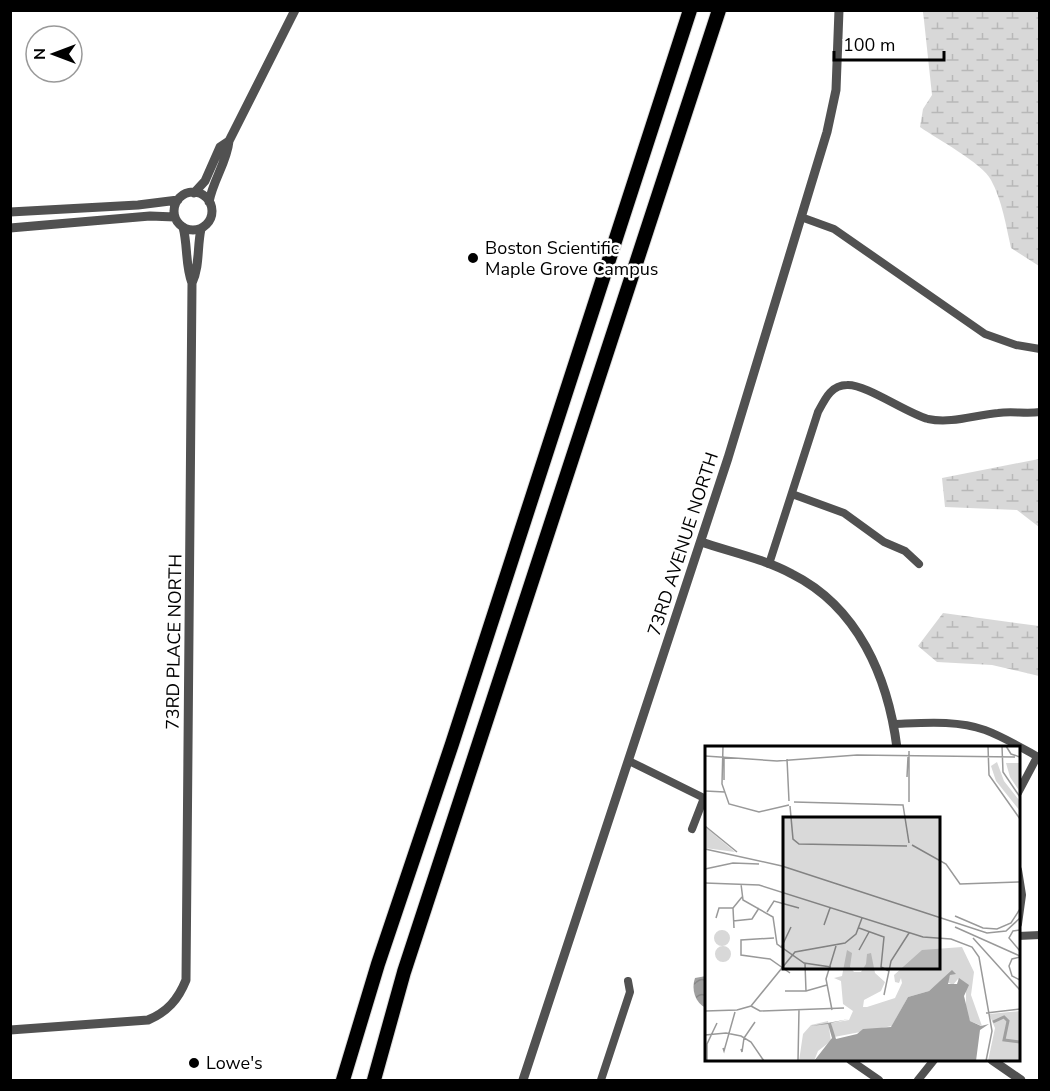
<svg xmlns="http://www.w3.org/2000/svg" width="1050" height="1091" font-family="'Nunito Sans',sans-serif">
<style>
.wetland{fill:url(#wetland-marsh)}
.water{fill:url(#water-waves)}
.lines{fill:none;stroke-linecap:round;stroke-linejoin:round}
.motorway-casing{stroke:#dbdbdb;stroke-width:16}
.minor{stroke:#515151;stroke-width:8}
.tertiary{stroke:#515151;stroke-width:9}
.motorway{stroke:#000;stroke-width:14}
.poi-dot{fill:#000;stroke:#fff;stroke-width:2}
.labels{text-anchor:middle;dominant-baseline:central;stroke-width:5;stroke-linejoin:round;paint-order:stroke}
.poi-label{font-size:18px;fill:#000;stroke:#fff;text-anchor:start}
.street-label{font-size:18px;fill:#000;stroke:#fff}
.inset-river{fill:none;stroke:#9f9f9f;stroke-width:3}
.inset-road{fill:none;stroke:#999;stroke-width:1.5}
.view{fill:#000;fill-opacity:0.15;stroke:#000;stroke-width:3}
.inset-edge{fill:none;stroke:#000;stroke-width:3}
</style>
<defs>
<pattern id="wetland-marsh" width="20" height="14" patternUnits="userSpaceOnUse" patternTransform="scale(1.5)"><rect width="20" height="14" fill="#d8d8d8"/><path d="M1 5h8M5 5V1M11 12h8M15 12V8" fill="none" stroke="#b8b8b8"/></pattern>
<pattern id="water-waves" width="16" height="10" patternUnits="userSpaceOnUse" patternTransform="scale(1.5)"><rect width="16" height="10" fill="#9f9f9f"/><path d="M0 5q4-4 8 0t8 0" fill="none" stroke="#878787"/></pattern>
</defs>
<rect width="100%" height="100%" fill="#fff"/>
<path class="wetland" d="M 923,11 L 1039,11 L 1039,266 L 1011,248 C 1006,226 1002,200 991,180 C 982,163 937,139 920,127 L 923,109 L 932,95 Z
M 1039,459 L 1039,527 L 1017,510 L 945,507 L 942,478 Z
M 943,613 L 1039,626 L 1039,676 L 992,665 L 937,662 L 918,646 Z"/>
<path class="water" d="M 706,976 L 706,1008 C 695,1003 691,989 695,978 Z"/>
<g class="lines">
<g class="motorway-casing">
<path id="motorway" d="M 343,1080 L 378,964 L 452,744 L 690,10
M 374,1080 L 404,972 L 719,10"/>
</g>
<path class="minor" d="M 801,217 L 834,229 L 985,334 L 1016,345 L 1040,349
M 792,494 L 844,513 L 884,542 L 905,551 L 919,564
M 769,564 L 818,412 C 825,399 831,385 847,385 C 866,384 906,413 928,419 C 951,424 975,415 998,413 C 1012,411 1026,414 1040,412
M 893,724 C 924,723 956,720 985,730 C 1004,737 1022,748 1040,758
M 629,761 L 706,799
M 1018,793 L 1037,757
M 692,829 L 704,798
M 1018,870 L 1022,895 L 1018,924
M 1018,936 L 1040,935
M 850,1060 L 879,1080
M 601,1080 L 630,992 L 628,981
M 918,1080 L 934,1060"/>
<path class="tertiary" d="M174 211a19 19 0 1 1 38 0a19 19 0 1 1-38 0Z
M 194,193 L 205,181 L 220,147 L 229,141
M 209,202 C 213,180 227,162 229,141 L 295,10
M 10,212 L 138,205 L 178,200
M 183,227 C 188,246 185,265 192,283
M 10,228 L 150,216 L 175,217
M 701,542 C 731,552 764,559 792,574 C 858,607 888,677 897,748
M 10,1030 L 148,1020 C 167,1012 178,1000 186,980 L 192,283 C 200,266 197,247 201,229
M 992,1060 L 1021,1080
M 523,1080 L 728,458 L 827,132 L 836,90 L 839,10"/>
<use href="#motorway" class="motorway"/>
</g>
<g class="poi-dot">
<circle cx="473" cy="258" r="6"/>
<circle cx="194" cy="1063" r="6"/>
</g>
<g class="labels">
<g class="poi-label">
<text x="485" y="248">Boston Scientific<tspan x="485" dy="21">Maple Grove Campus</tspan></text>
<text x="206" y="1063">Lowe's</text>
</g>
<g class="street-label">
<text transform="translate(683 544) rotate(-72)">73RD AVENUE NORTH</text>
<text transform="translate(174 642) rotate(-89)">73RD PLACE NORTH</text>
</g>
</g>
<g transform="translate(705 746)">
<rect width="315" height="315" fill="#fff"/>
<path d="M 0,81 L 30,106 L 0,102 Z" fill="#d8d8d8"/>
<path d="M 315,265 L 315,315 L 283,315 L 290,282 L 284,268 Z" fill="#d8d8d8"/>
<path d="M 292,16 L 299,35 L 314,54 L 315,65 L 291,35 L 286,20 ZM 301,17 L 315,17 L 315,46 L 305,31 ZM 257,201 L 269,226 L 266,249 L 277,280 L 265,275 L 261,266 L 261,241 L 253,233 L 248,239 L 242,236 L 247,225 L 224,245 L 203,251 L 187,280 L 129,291 L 126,277 L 144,274 L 148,265 L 138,258 L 136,235 L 129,232 L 137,230 L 142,204 L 147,207 L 145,221 L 149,226 L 156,226 L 161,218 L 162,208 L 166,207 L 170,227 L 180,236 L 176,245 L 159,254 L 158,261 L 162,261 L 190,252 L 197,237 L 196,232 L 194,237 L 190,236 L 189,229 L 217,204 ZM 123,275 L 126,295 L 113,305 L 109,315 L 94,315 L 98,288 L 106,279 Z" fill="#d8d8d8"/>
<path d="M9 192a8 8 0 1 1 16 0a8 8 0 1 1-16 0ZM10 208a8 8 0 1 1 16 0a8 8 0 1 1-16 0Z" fill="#d8d8d8"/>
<path d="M 247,224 L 251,228 L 245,229 L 243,238 L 252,238 L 254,232 L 264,239 L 259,250 L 265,275 L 276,280 L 284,278 L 275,284 L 271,315 L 109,315 L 127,292 L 123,278 L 106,280 L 144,273 L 126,277 L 131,293 L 152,288 L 158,283 L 186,281 L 203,251 L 224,245 Z" fill="#9f9f9f"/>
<path class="inset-river" d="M 288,276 L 299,271 L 303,275 L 299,294 L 315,296"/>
<path class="inset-road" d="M 18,0 L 17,38 L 24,58 L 54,66 L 84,59M 283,0 L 284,29 L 315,73M 297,0 L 298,26 L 315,51M 301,0 L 306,8 L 315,11M 204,5 L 204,56M 0,10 L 72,15 L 152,9 L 310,11M 82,13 L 84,55M 202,31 L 203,11M 19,34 L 19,12M 0,45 L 20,46M 89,56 L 198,59 L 204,97M 85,60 L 88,93 L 94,98 L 202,100M 0,80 L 32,106M 207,99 L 241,118 L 255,138 L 314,136M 0,103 L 77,120 L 282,187 L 301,185 L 315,172M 0,123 L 28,117 L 54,118M 0,137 L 54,139 L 218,191 L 246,193 L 267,201 L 274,211 L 287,285 L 281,315M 36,138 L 38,154 L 68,171 L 72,198 L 99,217 L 126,221M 62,166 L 69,155 L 94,162M 250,170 L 278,182 L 292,183 L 306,177 L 315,163M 11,172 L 14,162 L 28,162M 28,175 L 47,173 L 54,162M 119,179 L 125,162M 250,181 L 315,210M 29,182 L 28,162 L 37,151M 154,182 L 179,191 L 176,221 L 184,225M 315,184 L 308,185 L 304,192 L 315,205M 69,192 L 36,194 L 36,209 L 65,213 L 85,227M 268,192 L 315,244M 76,202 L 86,181M 154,204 L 164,186M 315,211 L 307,213 L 304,220 L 307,230 L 315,234M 100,218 L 101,245M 80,245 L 101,245 L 122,239M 179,249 L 186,215 L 204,187M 46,260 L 55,265 L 139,262M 127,264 L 121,233 L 131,200M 0,265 L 32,264 L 46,260 L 90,206 L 140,197 L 151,188 L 157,172M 281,267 L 315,263M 0,289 L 21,287 L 36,290 L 46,296 L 59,315M 18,302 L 19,305 L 30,266M 36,303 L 37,306 L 39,292 L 50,276M 2,315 L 2,298 L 12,277M 93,315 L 94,264"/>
<path class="view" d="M 78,71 L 235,71 L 235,223 L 78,223 Z"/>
<rect width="315" height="315" class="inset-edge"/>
</g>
<rect width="1050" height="1091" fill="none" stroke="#000000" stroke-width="24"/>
<g transform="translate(54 54) rotate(270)"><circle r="28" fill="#ffffff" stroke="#999999" stroke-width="1.5"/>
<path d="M0-4.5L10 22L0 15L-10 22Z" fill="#000000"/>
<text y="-9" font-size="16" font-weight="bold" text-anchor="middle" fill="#000000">N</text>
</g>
<path d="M834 51v9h110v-9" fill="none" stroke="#000000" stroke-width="3"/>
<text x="843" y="51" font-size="18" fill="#000000" stroke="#ffffff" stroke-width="4.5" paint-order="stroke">100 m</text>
</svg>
